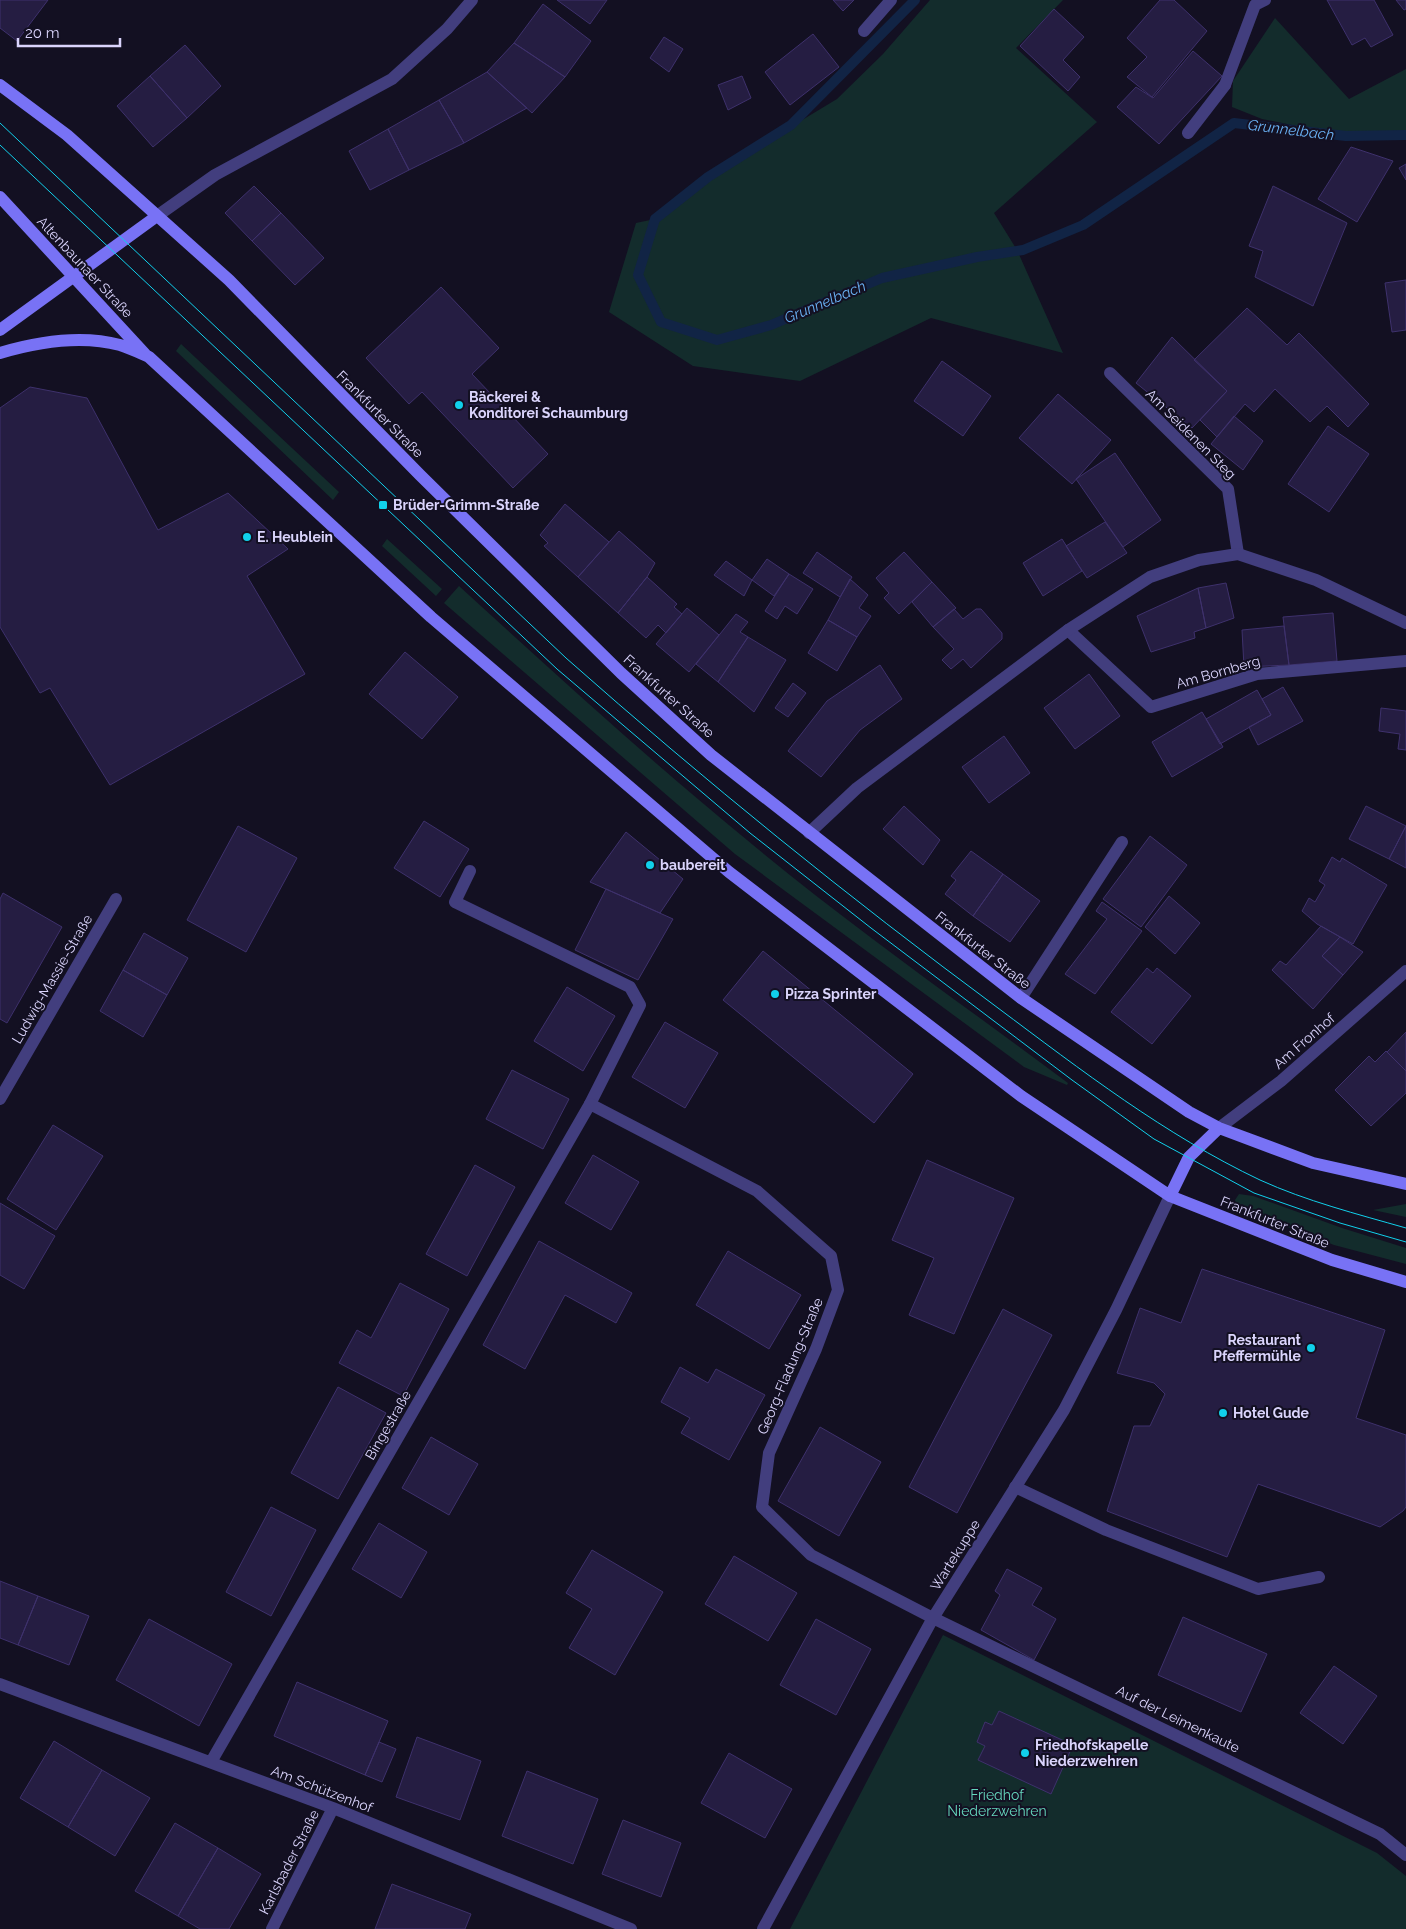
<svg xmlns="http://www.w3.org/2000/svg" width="1406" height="1929" font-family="Raleway,sans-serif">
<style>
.green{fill:#132c2c}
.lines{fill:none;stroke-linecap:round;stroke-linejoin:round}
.stream{stroke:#112445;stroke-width:10}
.building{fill:#251d42;stroke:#3e316c}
.lane{stroke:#423e7e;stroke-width:12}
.street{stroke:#423e7e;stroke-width:12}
.secondary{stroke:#7872f5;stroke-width:12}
.tram{stroke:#11d0eb;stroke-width:1}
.poi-dot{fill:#11d0eb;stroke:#131022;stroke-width:2}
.labels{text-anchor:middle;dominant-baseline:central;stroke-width:4;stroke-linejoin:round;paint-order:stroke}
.street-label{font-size:14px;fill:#dad4fc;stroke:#131022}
.poi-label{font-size:14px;font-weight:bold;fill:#dad4fc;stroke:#131022;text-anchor:start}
.park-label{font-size:14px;fill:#65d7bd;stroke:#131022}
.water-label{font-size:15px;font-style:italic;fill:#6ab1f4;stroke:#131022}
</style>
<rect width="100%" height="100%" fill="#131022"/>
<path class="green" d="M 930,0 L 1063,0 L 1016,48 L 1097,122 L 994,213 L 1017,250 L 1063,353 L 931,318 L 800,381 L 693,366 L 609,312 L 636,223 L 655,219 L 708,177 L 837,99 L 883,54 Z
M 1275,18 L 1349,99 L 1406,69 L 1406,135 L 1346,136 L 1262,119 L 1232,107 L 1233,81 Z
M 181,344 L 339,492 L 333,500 L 176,351 Z
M 387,539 L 442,589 L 436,596 L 382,546 Z
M 459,586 C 553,672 648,759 747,840 C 850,926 961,1003 1068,1083 L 1067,1085 L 1024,1067 L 735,854 L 444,603 Z
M 1239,1194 L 1253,1196 L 1342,1228 L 1406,1248 L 1406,1264 L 1334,1245 L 1237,1208 L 1235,1200 Z
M 1406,1204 L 1406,1217 L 1373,1210 Z
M 943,1635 L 1377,1853 L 1406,1876 L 1406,1929 L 790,1929 Z"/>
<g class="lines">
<path class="stream" d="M 915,0 L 791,125 L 708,177 L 655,219 L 638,275 L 661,322 L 717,340 L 771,325 L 882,278 L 977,257 L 1023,250 L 1083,225 L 1234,123 L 1346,136 L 1406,135"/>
</g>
<path class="building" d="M 0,0 L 48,0 L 17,41 L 0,28 Z
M 557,0 L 607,0 L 590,24 Z
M 833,0 L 854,0 L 843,11 Z
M 1160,0 L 1174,0 L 1207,31 L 1152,97 L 1127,77 L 1147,57 L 1127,38 Z
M 1327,0 L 1374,0 L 1393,35 L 1371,47 L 1365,38 L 1352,45 Z
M 1396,0 L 1406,0 L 1406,9 L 1404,10 Z
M 543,4 L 591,41 L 565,77 L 514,43 Z
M 1054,9 L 1084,37 L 1063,60 L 1080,77 L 1068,91 L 1020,46 Z
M 813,34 L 839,67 L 790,105 L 765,72 Z
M 664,37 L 683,49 L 669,72 L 650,58 Z
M 514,43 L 565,77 L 532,113 L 487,72 Z
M 185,45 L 221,86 L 187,118 L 150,76 Z
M 1193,51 L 1222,76 L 1159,144 L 1117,107 L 1136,87 L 1153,98 Z
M 487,72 L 527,108 L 464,143 L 439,100 Z
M 150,76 L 187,118 L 153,147 L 117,106 Z
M 742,76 L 751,98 L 728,110 L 718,85 Z
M 439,100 L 464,143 L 409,170 L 388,129 Z
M 388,129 L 409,170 L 370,190 L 349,151 Z
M 1351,147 L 1393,161 L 1357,222 L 1318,199 Z
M 1406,164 L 1406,180 L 1399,168 Z
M 254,186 L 281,213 L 252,241 L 225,213 Z
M 1273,186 L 1347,223 L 1313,306 L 1255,277 L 1263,251 L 1249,246 Z
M 281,213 L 324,258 L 295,285 L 252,241 Z
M 1406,280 L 1406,330 L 1392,332 L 1385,283 Z
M 441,287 L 499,348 L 472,374 L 548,454 L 513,488 L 422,392 L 409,404 L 366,358 Z
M 1247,308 L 1287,345 L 1299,333 L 1369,404 L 1348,427 L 1327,406 L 1310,422 L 1275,389 L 1254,412 L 1245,404 L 1217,437 L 1200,420 L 1227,391 L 1194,360 Z
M 1172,337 L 1227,391 L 1192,428 L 1136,383 Z
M 942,361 L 991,396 L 963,436 L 914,401 Z
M 30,387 L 87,398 L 158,530 L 228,493 L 288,549 L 247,576 L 305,674 L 110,785 L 50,688 L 40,693 L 0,627 L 0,408 Z
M 1058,394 L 1111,440 L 1072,484 L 1019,438 Z
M 1234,416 L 1263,441 L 1243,470 L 1211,444 Z
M 1328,426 L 1369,454 L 1329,512 L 1288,484 Z
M 1115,453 L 1161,520 L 1123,547 L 1076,479 Z
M 565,504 L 609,542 L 578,577 L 544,546 L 548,543 L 540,535 Z
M 1105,522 L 1127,553 L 1087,578 L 1066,546 Z
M 619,531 L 655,563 L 647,577 L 618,613 L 578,577 Z
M 1062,539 L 1082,571 L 1043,596 L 1023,563 Z
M 817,552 L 852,577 L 840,597 L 803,573 Z
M 904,552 L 932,582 L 899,614 L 884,598 L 889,593 L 876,578 Z
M 767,559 L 789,574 L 774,596 L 752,580 Z
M 726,561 L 752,580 L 744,596 L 714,575 Z
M 789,574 L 813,589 L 797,614 L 785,606 L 777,619 L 765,611 Z
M 647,577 L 677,604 L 674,607 L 682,614 L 666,633 L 658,625 L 646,638 L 618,613 Z
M 850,579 L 868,595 L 859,608 L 871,616 L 857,637 L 828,620 Z
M 932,582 L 956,608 L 933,627 L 912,602 Z
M 1226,583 L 1234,618 L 1206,628 L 1198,588 Z
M 1198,588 L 1206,628 L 1194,632 L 1195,638 L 1151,652 L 1137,616 Z
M 687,608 L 719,635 L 689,672 L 656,644 Z
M 954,609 L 963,619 L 976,609 L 981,609 L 1002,633 L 1002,639 L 971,668 L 963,659 L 951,669 L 942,660 L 954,649 L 933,627 Z
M 1333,613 L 1337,661 L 1289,665 L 1283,617 Z
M 736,614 L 748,622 L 740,632 L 748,637 L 718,682 L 696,664 Z
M 828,620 L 857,637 L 837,671 L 808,653 Z
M 1284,626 L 1289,665 L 1244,667 L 1242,630 Z
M 748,637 L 786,660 L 754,712 L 718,682 Z
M 405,652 L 458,697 L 422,739 L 369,694 Z
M 880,665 L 902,699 L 860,730 L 821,777 L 788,751 L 827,701 Z
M 1089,674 L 1120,716 L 1075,749 L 1044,708 Z
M 793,683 L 806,693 L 788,717 L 775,708 Z
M 1283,687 L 1303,721 L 1258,745 L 1249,727 L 1271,715 L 1262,699 Z
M 1257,690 L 1271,715 L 1220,744 L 1206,719 Z
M 1381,708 L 1406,711 L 1406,750 L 1398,749 L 1400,734 L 1379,731 Z
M 1202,712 L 1223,747 L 1172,777 L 1152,742 Z
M 1004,736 L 1030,773 L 989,803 L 962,767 Z
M 904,806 L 940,840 L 923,865 L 883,829 Z
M 1366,806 L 1406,826 L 1389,859 L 1349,839 Z
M 424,821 L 469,849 L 440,897 L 394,868 Z
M 238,826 L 297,858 L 246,952 L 187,920 Z
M 1406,826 L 1406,868 L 1389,859 Z
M 626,832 L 683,879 L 660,913 L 590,882 Z
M 1150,836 L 1187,865 L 1141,927 L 1103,899 Z
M 971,851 L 1003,874 L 973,916 L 945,894 L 956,880 L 951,876 Z
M 1332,857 L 1340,862 L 1342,858 L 1387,885 L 1353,944 L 1317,924 L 1302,911 L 1309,898 L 1315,902 L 1325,885 L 1319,881 Z
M 1003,874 L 1040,901 L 1010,942 L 973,916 Z
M 606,889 L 673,919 L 638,980 L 575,950 Z
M 3,893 L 62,927 L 7,1023 L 0,1019 L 0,899 Z
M 1169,896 L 1200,923 L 1175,954 L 1145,927 Z
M 1102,902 L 1142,931 L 1095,994 L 1065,974 L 1107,919 L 1096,911 Z
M 1321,926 L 1340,937 L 1322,956 L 1343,975 L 1313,1009 L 1272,970 L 1280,961 L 1286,965 Z
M 144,933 L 188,958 L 167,995 L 123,970 Z
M 1340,937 L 1363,952 L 1343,975 L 1322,956 Z
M 763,951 L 913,1074 L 874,1123 L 723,1000 Z
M 1147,968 L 1153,973 L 1157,968 L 1191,996 L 1152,1044 L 1111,1012 Z
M 123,970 L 167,995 L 143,1037 L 100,1011 Z
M 567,987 L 615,1016 L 583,1071 L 534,1041 Z
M 665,1022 L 718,1053 L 685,1108 L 632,1077 Z
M 1406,1032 L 1406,1071 L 1387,1052 Z
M 1386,1051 L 1406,1071 L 1406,1093 L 1371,1126 L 1335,1090 L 1369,1056 L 1375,1062 Z
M 512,1070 L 569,1099 L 543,1149 L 486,1119 Z
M 53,1125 L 103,1156 L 56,1230 L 7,1199 Z
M 593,1155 L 639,1182 L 611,1230 L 565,1203 Z
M 927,1160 L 1014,1198 L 954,1334 L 909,1315 L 934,1258 L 892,1240 Z
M 475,1165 L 515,1187 L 467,1276 L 426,1254 Z
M 0,1203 L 55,1236 L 24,1289 L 0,1275 Z
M 539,1241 L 632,1293 L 616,1323 L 565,1295 L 525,1369 L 483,1345 Z
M 728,1251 L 801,1295 L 769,1349 L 696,1305 Z
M 1202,1269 L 1385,1330 L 1356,1418 L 1406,1435 L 1406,1507 L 1403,1511 L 1380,1527 L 1258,1484 L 1227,1557 L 1107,1511 L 1134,1426 L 1150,1426 L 1165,1394 L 1154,1383 L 1117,1373 L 1140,1308 L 1181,1323 Z
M 400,1283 L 449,1309 L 403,1396 L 339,1363 L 357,1330 L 371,1338 Z
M 1003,1309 L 1052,1335 L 957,1513 L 909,1487 Z
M 680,1367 L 708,1383 L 716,1369 L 765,1395 L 729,1460 L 681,1433 L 690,1418 L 661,1402 Z
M 338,1387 L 386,1413 L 338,1499 L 291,1473 Z
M 820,1427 L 881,1462 L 839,1536 L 778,1501 Z
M 431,1437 L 478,1464 L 449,1515 L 402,1488 Z
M 271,1507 L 316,1530 L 271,1616 L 226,1592 Z
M 379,1523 L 427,1552 L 401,1598 L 352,1569 Z
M 592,1550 L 663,1592 L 615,1675 L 569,1648 L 592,1609 L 566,1593 Z
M 734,1556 L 797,1593 L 768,1641 L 705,1604 Z
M 1007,1569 L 1042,1588 L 1032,1605 L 1056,1619 L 1034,1660 L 981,1630 L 1000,1595 L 995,1591 Z
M 0,1581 L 38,1596 L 18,1645 L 0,1638 Z
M 38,1596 L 89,1616 L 69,1665 L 18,1645 Z
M 1183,1617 L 1267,1654 L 1241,1712 L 1158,1675 Z
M 149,1619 L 232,1664 L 199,1726 L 116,1680 Z
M 816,1619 L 871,1649 L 836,1715 L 780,1685 Z
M 1334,1666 L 1377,1696 L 1343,1744 L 1300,1713 Z
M 297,1682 L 388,1721 L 365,1775 L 274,1736 Z
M 999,1711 L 1073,1745 L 1051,1794 L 978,1760 L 985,1746 L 977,1742 L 985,1722 L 992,1725 Z
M 417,1737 L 481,1761 L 460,1820 L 396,1797 Z
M 54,1741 L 102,1770 L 68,1827 L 20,1798 Z
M 379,1742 L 396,1749 L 382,1782 L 365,1775 Z
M 729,1753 L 792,1789 L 765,1838 L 701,1803 Z
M 102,1770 L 150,1798 L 115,1856 L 68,1827 Z
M 527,1771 L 598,1799 L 573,1864 L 502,1836 Z
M 623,1820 L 681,1843 L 661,1897 L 602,1874 Z
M 175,1823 L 218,1848 L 178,1916 L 135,1891 Z
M 218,1848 L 261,1874 L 229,1929 L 200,1929 L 178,1916 Z
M 392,1884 L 471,1914 L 465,1929 L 375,1929 Z"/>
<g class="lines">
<path class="lane" d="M 1188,133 L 1225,85
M 1110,373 L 1228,489 L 1238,554
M 1068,630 L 1151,707 L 1257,674 L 1406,661
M 470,871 L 455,902 L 630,987 L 640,1005 L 590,1104
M 1021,998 L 1122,842
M 1015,1487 L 1106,1530 L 1258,1589 L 1319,1577"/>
<path class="street" d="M 864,31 L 891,0
M 1225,85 L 1255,5 L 1265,0
M 157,216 L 215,175 L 392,79 L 447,29 L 472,0
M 809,833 L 857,788 L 1068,630 L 1150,577 L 1199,560 L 1238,554 L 1316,580 L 1406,623
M 0,1099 L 116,899
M 1219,1128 L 1281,1081 L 1406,971
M 0,1684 L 333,1808 L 631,1929
M 211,1762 L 590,1104 L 757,1191 L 831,1256 L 838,1290 L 816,1349 L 769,1453 L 762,1507 L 811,1555 L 933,1618 L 1380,1834 L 1406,1855
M 272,1929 L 333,1808
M 763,1929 L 933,1618 L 1064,1410 L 1116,1310 L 1170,1196"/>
<path class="secondary" d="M 0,85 L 67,135 L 229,280 L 420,475 L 621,673 L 711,755 L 1021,998 L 1189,1112 L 1219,1128 L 1313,1163 L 1406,1184
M 0,197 L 145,354
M 0,330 L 157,216
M 0,353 C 37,342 82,335 120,345 C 130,348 140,353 149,357 L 431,617 L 729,872 L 1021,1096 L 1170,1196 L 1332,1260 L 1406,1282
M 1170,1196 L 1189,1157 L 1219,1128"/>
<path class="tram" d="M 0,123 L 566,658 C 705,781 848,897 998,1008 C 1081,1070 1165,1135 1260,1180 C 1306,1201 1357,1214 1406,1228
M 0,145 L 557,669 L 750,833 L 871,928 L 1072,1080 L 1154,1139 L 1254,1193 L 1340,1223 L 1406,1242"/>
</g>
<g class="poi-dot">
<circle cx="459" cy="405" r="5"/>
<rect x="378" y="500" width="10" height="10" rx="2.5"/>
<circle cx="247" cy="537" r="5"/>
<circle cx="650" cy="865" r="5"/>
<circle cx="775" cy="994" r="5"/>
<circle cx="1311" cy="1348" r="5"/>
<circle cx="1223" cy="1413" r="5"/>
<circle cx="1025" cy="1753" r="5"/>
</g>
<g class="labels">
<g class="street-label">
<text transform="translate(85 267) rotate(47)">Altenbaunaer Straße</text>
<text transform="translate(380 414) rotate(45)">Frankfurter Straße</text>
<text transform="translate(1191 434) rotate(45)">Am Seidenen Steg</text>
<text transform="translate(1218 672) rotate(-16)">Am Bornberg</text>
<text transform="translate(669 696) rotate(42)">Frankfurter Straße</text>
<text transform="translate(983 950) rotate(38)">Frankfurter Straße</text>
<text transform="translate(52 979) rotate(-60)">Ludwig-Massie-Straße</text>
<text transform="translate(1304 1041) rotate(-41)">Am Fronhof</text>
<text transform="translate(1275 1222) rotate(22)">Frankfurter Straße</text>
<text transform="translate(790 1366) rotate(-67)">Georg-Fladung-Straße</text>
<text transform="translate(388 1425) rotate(-60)">Bingestraße</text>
<text transform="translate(955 1555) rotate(-58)">Wartekuppe</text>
<text transform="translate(1178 1719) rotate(26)">Auf der Leimenkaute</text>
<text transform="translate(322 1789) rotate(21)">Am Schützenhof</text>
<text transform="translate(289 1862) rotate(-63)">Karlsbader Straße</text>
</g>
<g class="poi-label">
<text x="469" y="397">Bäckerei &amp;<tspan x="469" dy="16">Konditorei Schaumburg</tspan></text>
<text x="393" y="505">Brüder-Grimm-Straße</text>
<text x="257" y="537">E. Heublein</text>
<text x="660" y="865">baubereit</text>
<text x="785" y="994">Pizza Sprinter</text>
<text x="1301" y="1340" text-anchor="end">Restaurant<tspan x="1301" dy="16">Pfeffermühle</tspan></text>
<text x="1233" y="1413">Hotel Gude</text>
<text x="1035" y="1745">Friedhofskapelle<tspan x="1035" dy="16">Niederzwehren</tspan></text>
</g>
<g class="park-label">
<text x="997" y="1795">Friedhof<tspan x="997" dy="16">Niederzwehren</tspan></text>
</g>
<g class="water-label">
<text transform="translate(1291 130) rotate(7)">Grunnelbach</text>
<text transform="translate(825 302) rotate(-23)">Grunnelbach</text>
</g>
</g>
<path d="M18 38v8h102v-8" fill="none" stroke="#dad4fc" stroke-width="2.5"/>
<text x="25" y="38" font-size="15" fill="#dad4fc" stroke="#131022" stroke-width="4" paint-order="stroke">20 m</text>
</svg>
